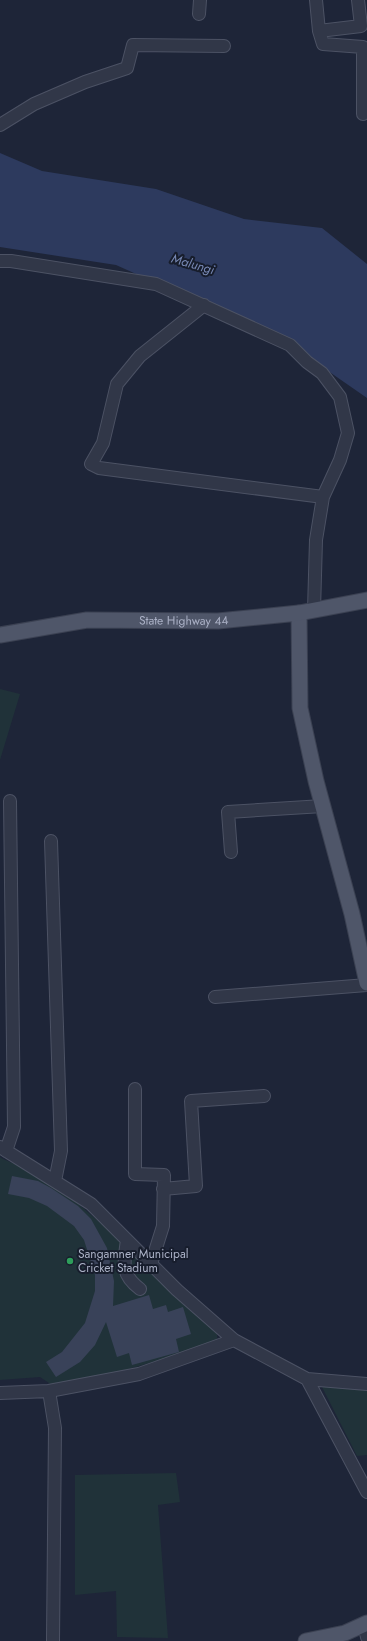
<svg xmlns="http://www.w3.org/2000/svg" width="367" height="1641" font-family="Jost,sans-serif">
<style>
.green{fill:#203239}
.water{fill:#2d3a5e}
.building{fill:#394259}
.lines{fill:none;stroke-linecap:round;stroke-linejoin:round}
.minor-casing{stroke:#4c5264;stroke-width:14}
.major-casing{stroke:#3b4152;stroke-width:17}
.minor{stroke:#313748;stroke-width:12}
.major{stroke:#4f5669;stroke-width:15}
.leisure-dot{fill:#2e9e5b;stroke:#171d2c;stroke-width:1.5}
.labels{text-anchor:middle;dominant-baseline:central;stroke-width:4;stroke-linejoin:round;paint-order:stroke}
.street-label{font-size:12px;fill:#abb1c6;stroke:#171d2c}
.poi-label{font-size:12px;fill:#abb1c6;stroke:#171d2c;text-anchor:start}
.water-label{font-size:13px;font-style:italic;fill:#7889b5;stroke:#171d2c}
</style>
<rect width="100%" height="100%" fill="#1e2538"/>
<path class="green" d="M 0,689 L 20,694 L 0,760 Z
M 0,1157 C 7,1162 15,1163 22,1167 C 34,1173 48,1180 59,1189 C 115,1231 163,1284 217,1329 L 217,1344 L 58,1389 L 40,1377 L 0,1380 Z
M 319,1381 L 367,1389 L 367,1455 L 357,1456 Z
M 176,1473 L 180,1502 L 158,1505 L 168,1638 L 117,1637 L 116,1591 L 75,1595 L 75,1475 Z"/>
<path class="water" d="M 0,153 L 42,171 L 156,189 L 244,219 L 322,228 L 367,264 L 367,398 L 282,339 L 116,265 L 0,247 Z"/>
<path class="building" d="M 12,1176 L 38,1181 L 51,1188 L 78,1206 L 91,1219 L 107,1248 L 114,1281 L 113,1306 L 149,1295 L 153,1309 L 166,1305 L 168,1312 L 183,1307 L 191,1334 L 176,1339 L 179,1352 L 132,1365 L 129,1353 L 117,1357 L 106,1322 L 95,1345 L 80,1362 L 56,1377 L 46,1362 L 62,1352 L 85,1323 L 95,1291 L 95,1275 L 84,1240 L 74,1226 L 47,1206 L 29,1198 L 8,1194 Z"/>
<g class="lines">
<g class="minor-casing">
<path id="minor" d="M 316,0 L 319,31 L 361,26 L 358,0
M 199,14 L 200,0
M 319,31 L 323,44 L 363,47 L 363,114
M 0,125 L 34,104 L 85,82 L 127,68 L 133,45 L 224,46
M 0,261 L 11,261 L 156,284 L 290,345 L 307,362 L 322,373 L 340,397 L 348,433 L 340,460 L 323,497 L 316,540 L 314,610
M 204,305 L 140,356 L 117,384 L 103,443 L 91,464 L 99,468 L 323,497
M 51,841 L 61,1151 L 55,1181
M 231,852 L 228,812 L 323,806
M 215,997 L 367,985
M 135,1089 L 135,1174 L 164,1175 L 163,1226 L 151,1264
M 0,1147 L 91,1204 L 177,1290 L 234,1340 L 307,1379 L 367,1492
M 6,1151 L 14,1127 L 10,801
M 163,1189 L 196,1186 L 191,1101 L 264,1096
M 127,1240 C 124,1263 120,1274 140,1289
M 307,1379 L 367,1384
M 49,1391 L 139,1374 L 234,1340
M 0,1393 L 49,1391 L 55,1428 L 53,1641
M 364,1625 L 367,1637"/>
</g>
<g class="major-casing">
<g id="major">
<path d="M 299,613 L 300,708 L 316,781 L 352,914 L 367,983"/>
<path id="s1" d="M 0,635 L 87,620 L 218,621 L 299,613 L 367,600"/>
<path d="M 306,1641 L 345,1633 L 367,1623"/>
</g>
</g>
<use href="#minor" class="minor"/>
<use href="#major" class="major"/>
</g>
<circle class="leisure-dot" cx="70" cy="1261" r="4"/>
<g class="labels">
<g class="street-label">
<text stroke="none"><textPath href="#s1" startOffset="185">State Highway 44</textPath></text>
</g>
<g class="poi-label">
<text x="78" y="1254">Sangamner Municipal<tspan x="78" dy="14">Cricket Stadium</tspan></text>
</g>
<g class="water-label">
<text transform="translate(193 264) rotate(16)">Malungi</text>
</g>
</g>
</svg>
